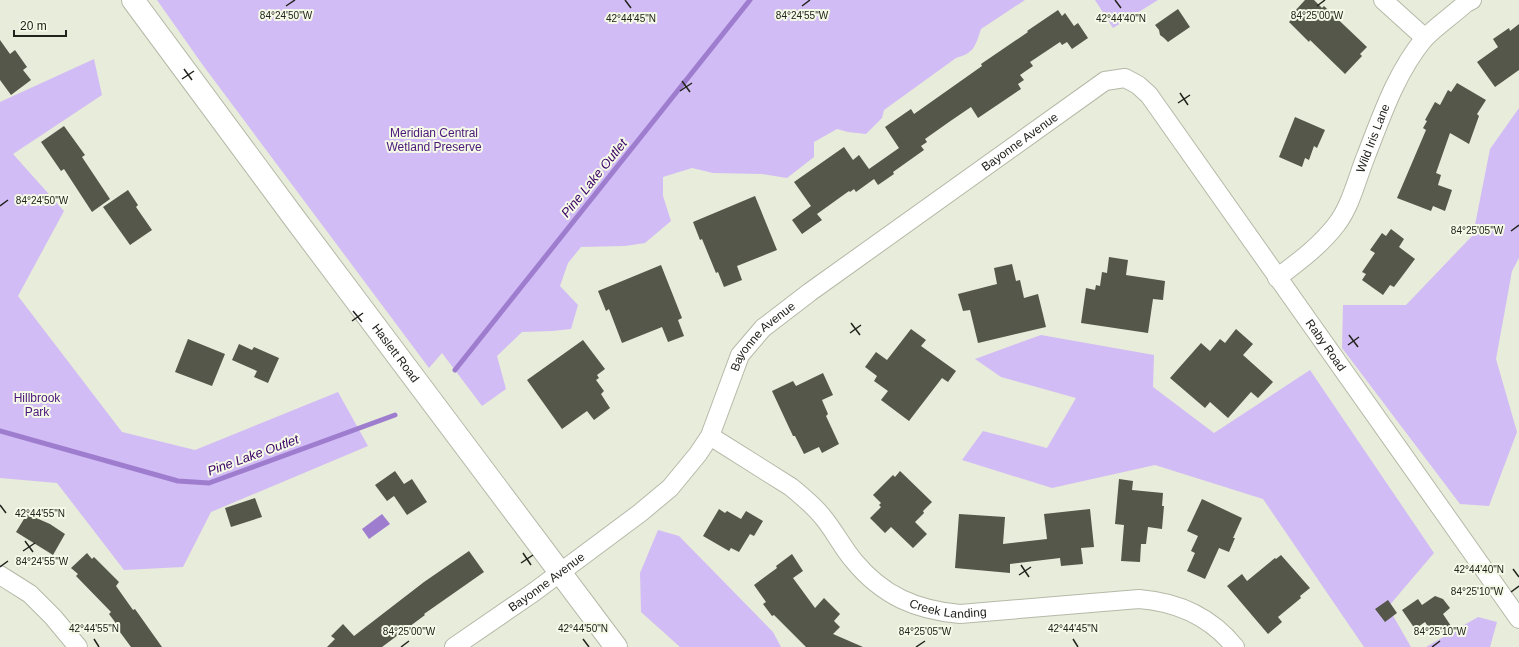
<svg xmlns="http://www.w3.org/2000/svg" width="1519" height="647" font-family="Arial,sans-serif">
<style>
.green{fill:#d2bcf5}
.water{fill:#9e7dcf}
.lines{fill:none;stroke-linecap:round;stroke-linejoin:round}
.stream{stroke:#9e7dcf;stroke-width:5}
.building{fill:#545749}
.minor-casing{stroke:#b5b9a8;stroke-width:20}
.secondary-casing{stroke:#b5b9a8;stroke-width:24}
.minor{stroke:#fff;stroke-width:18}
.secondary{stroke:#fff;stroke-width:22}
.ticks{fill:none;stroke:#21231c;stroke-width:1.5}
.labels{text-anchor:middle;dominant-baseline:central;stroke-width:4;stroke-linejoin:round;paint-order:stroke}
.park-label{font-size:12px;fill:#4a187a;stroke:#f5f9e7}
.street-label{font-size:12px;fill:#21231c;stroke:#f5f9e7}
.water-label{font-size:13px;font-style:italic;fill:#3a0067;stroke:#f5f9e7}
.ticks-label{font-size:10px;text-anchor:middle;fill:#21231c;stroke:#f5f9e7;stroke-width:4;stroke-linejoin:round;paint-order:stroke}
</style>
<rect width="100%" height="100%" fill="#e8ecda"/>
<path class="green" d="M 157,0 L 1025,0 L 981,29 C 975,47 974,53 956,58 L 884,110 L 882,118 L 866,134 L 848,132 L 837,129 L 814,142 L 814,157 L 787,178 L 762,174 L 713,173 L 692,168 L 663,177 L 663,196 L 671,221 L 645,243 L 625,246 L 581,247 L 568,263 L 560,286 L 578,305 L 571,329 L 552,331 L 522,332 L 497,356 L 506,389 L 482,406 L 442,353 L 429,368 L 202,64 Z
M 1095,0 L 1158,0 L 1113,28 Z
M 94,59 L 102,95 L 13,154 L 64,211 L 18,296 L 122,432 L 195,450 L 338,392 L 368,446 L 211,512 L 183,567 L 124,570 L 57,483 L 0,478 L 0,102 Z
M 1519,108 L 1519,258 L 1512,271 L 1496,359 L 1517,432 L 1489,506 L 1460,504 L 1342,348 L 1343,305 L 1406,305 L 1473,235 L 1490,149 Z
M 1041,335 L 1154,355 L 1153,387 L 1214,433 L 1310,370 L 1434,553 L 1388,607 L 1411,647 L 1364,647 L 1263,499 L 1155,465 L 1052,488 L 962,460 L 983,431 L 1047,448 L 1076,398 L 1001,377 L 975,359 Z
M 658,530 L 679,536 L 773,632 L 781,647 L 680,647 L 641,612 L 640,573 Z
M 1478,617 L 1497,622 L 1490,647 L 1426,647 Z"/>
<path class="water" d="M 382,514 L 390,524 L 369,539 L 362,529 Z"/>
<g class="lines">
<path class="stream" d="M 455,370 L 750,0
M 0,431 L 178,481 L 209,483 L 395,415"/>
</g>
<path class="building" d="M 1305,0 L 1314,0 L 1322,8 L 1324,6 L 1367,47 L 1360,54 L 1362,56 L 1345,74 L 1310,40 L 1309,42 L 1289,22 L 1297,14 L 1294,12 Z
M 1178,9 L 1190,27 L 1168,42 L 1164,38 L 1160,35 L 1159,30 L 1155,25 Z
M 1058,10 L 1062,16 L 1065,13 L 1074,26 L 1078,23 L 1088,38 L 1072,49 L 1067,42 L 1062,45 L 1060,42 L 1030,62 L 1033,66 L 1020,75 L 1024,80 L 1018,84 L 1021,89 L 978,118 L 971,107 L 949,122 L 925,139 L 927,142 L 921,146 L 924,150 L 893,172 L 894,174 L 878,185 L 874,179 L 856,192 L 854,189 L 850,192 L 849,191 L 817,214 L 822,220 L 802,234 L 792,220 L 811,206 L 794,182 L 844,147 L 853,160 L 859,155 L 869,169 L 899,148 L 885,127 L 911,109 L 914,114 L 982,66 L 981,64 L 1028,32 L 1027,31 Z
M 1519,24 L 1519,70 L 1495,87 L 1477,62 L 1498,47 L 1493,39 L 1509,28 L 1510,31 Z
M 0,40 L 10,54 L 15,50 L 27,67 L 23,70 L 31,80 L 11,95 L 0,80 Z
M 1457,83 L 1486,100 L 1477,114 L 1479,116 L 1469,144 L 1450,133 L 1436,173 L 1441,175 L 1438,185 L 1452,190 L 1445,211 L 1433,206 L 1431,211 L 1397,198 L 1426,130 L 1423,128 L 1427,121 L 1425,120 L 1435,102 L 1440,105 L 1448,90 L 1451,92 Z
M 1295,117 L 1325,130 L 1317,148 L 1314,146 L 1309,160 L 1305,158 L 1302,167 L 1279,157 Z
M 64,126 L 85,155 L 82,157 L 110,199 L 92,212 L 64,169 L 61,171 L 41,142 Z
M 128,190 L 138,205 L 136,207 L 152,230 L 130,245 L 103,207 Z
M 755,196 L 777,250 L 737,266 L 742,280 L 724,287 L 718,272 L 716,273 L 702,239 L 700,240 L 693,222 Z
M 1391,229 L 1404,239 L 1399,247 L 1415,259 L 1394,287 L 1390,285 L 1383,295 L 1362,280 L 1366,274 L 1362,272 L 1375,253 L 1370,250 L 1382,233 L 1386,236 Z
M 1109,257 L 1128,260 L 1126,275 L 1165,281 L 1163,300 L 1153,299 L 1148,333 L 1081,323 L 1086,288 L 1095,290 L 1096,285 L 1100,286 L 1102,272 L 1107,273 Z
M 1012,264 L 1016,281 L 1020,280 L 1024,298 L 1038,294 L 1046,327 L 978,343 L 970,310 L 963,311 L 958,294 L 997,284 L 994,268 Z
M 661,265 L 682,318 L 678,320 L 684,336 L 668,342 L 662,327 L 622,343 L 609,309 L 606,311 L 598,291 Z
M 911,329 L 926,340 L 921,346 L 956,371 L 948,382 L 942,378 L 909,421 L 881,400 L 888,391 L 874,381 L 877,376 L 865,367 L 876,352 L 887,360 Z
M 1236,329 L 1253,344 L 1243,355 L 1273,382 L 1258,398 L 1251,392 L 1228,418 L 1210,402 L 1205,408 L 1170,378 L 1201,343 L 1210,351 L 1220,339 L 1225,343 Z
M 188,339 L 225,354 L 212,386 L 175,372 Z
M 583,340 L 605,369 L 597,375 L 599,378 L 596,380 L 604,391 L 601,394 L 610,408 L 594,420 L 587,411 L 562,429 L 527,380 Z
M 239,344 L 252,350 L 254,347 L 279,358 L 268,383 L 254,377 L 257,371 L 232,360 Z
M 823,373 L 833,395 L 822,400 L 828,414 L 826,416 L 839,444 L 822,453 L 819,447 L 804,454 L 795,436 L 793,436 L 772,391 L 793,381 L 796,386 Z
M 395,471 L 404,484 L 412,479 L 427,502 L 407,515 L 394,496 L 387,501 L 375,485 Z
M 900,471 L 932,502 L 923,511 L 924,513 L 915,522 L 927,534 L 913,548 L 891,527 L 885,533 L 870,518 L 881,507 L 879,505 L 881,503 L 873,495 L 893,475 L 895,477 Z
M 1119,479 L 1133,481 L 1132,490 L 1163,493 L 1162,506 L 1164,506 L 1162,529 L 1148,527 L 1146,544 L 1141,544 L 1140,562 L 1121,561 L 1124,525 L 1115,524 Z
M 255,498 L 262,517 L 231,527 L 225,508 Z
M 1202,499 L 1242,518 L 1233,538 L 1235,538 L 1229,552 L 1219,548 L 1205,579 L 1187,571 L 1195,553 L 1191,551 L 1198,536 L 1187,531 Z
M 719,509 L 725,513 L 727,511 L 741,519 L 746,511 L 763,521 L 754,536 L 750,534 L 739,552 L 731,548 L 729,551 L 703,536 Z
M 1090,509 L 1094,547 L 1081,548 L 1083,564 L 1061,566 L 1060,558 L 1010,564 L 1010,573 L 955,568 L 959,514 L 1005,517 L 1003,544 L 1047,539 L 1044,514 Z
M 27,514 L 50,524 L 65,534 L 53,555 L 16,532 Z
M 469,551 L 484,572 L 424,614 L 425,615 L 382,647 L 327,647 L 335,639 L 331,636 L 343,624 L 354,636 L 424,582 Z
M 87,553 L 92,559 L 94,557 L 119,582 L 116,586 L 133,610 L 135,609 L 162,647 L 131,647 L 114,624 L 115,622 L 109,614 L 111,612 L 76,576 L 78,574 L 71,568 Z
M 792,554 L 803,571 L 793,578 L 815,608 L 824,598 L 840,614 L 834,621 L 840,627 L 833,634 L 863,647 L 806,647 L 774,615 L 772,616 L 763,604 L 766,602 L 754,585 L 777,568 L 776,566 Z
M 1281,555 L 1310,588 L 1300,596 L 1301,598 L 1278,617 L 1282,622 L 1268,634 L 1227,586 L 1242,574 L 1247,581 L 1275,558 L 1276,559 Z
M 1435,596 L 1443,599 L 1450,608 L 1443,614 L 1451,626 L 1435,637 L 1425,622 L 1415,629 L 1402,610 L 1418,599 L 1422,605 Z
M 1388,600 L 1397,613 L 1385,622 L 1375,609 Z"/>
<g class="lines">
<g class="minor-casing">
<g id="minor">
<path d="M 1383,0 L 1425,38"/>
<path id="s1" d="M 1277,278 C 1298,262 1320,246 1336,225 C 1351,206 1357,178 1366,156 C 1382,115 1396,73 1424,39 C 1434,28 1454,14 1466,3 L 1472,0"/>
<path id="s2" d="M 710,436 L 791,487 C 802,496 813,505 822,516 C 834,530 842,547 854,561 C 883,596 916,610 960,614 L 1139,599 C 1177,602 1210,616 1235,647"/>
<path d="M 0,575 L 30,594 L 53,617 L 78,647"/>
<path id="s3" d="M 454,647 L 534,592 L 640,513 L 670,488 L 698,454 L 710,436 L 740,355 L 763,328 L 810,292 L 1105,81 L 1125,78 L 1138,85 L 1149,95 L 1519,619"/>
</g>
</g>
<g class="secondary-casing">
<g id="secondary">
<path id="s4" d="M 133,0 L 295,219 L 616,647"/>
</g>
</g>
<use href="#minor" class="minor"/>
<use href="#secondary" class="secondary"/>
</g>
<path class="ticks" d="M 625,0 L 631,8M 1115,0 L 1121,8M 286,6 L 295,0M 802,6 L 810,0M 1317,6 L 1325,0M 184,69 L 192,80M 182,79 L 194,71M 682,81 L 690,92M 680,91 L 692,83M 1180,93 L 1188,105M 1178,103 L 1190,95M 0,206 L 8,200M 1511,231 L 1519,225M 353,311 L 362,322M 352,321 L 363,313M 851,323 L 860,335M 850,333 L 861,325M 1349,335 L 1358,347M 1348,345 L 1359,337M 0,505 L 6,513M 25,541 L 33,552M 23,551 L 35,543M 523,553 L 531,565M 521,563 L 533,555M 1021,565 L 1029,577M 0,567 L 8,561M 1513,569 L 1519,577M 1019,575 L 1031,567M 1511,592 L 1519,586M 94,639 L 99,647M 583,639 L 589,647M 1073,639 L 1078,647M 401,647 L 409,641M 916,647 L 925,641M 1432,647 L 1440,641"/>
<g class="labels">
<g class="park-label">
<text x="434" y="133">Meridian Central<tspan x="434" dy="14">Wetland Preserve</tspan></text>
<text x="37" y="398">Hillbrook<tspan x="37" dy="14">Park</tspan></text>
</g>
<g class="street-label">
<text stroke="none"><textPath href="#s1" startOffset="174">Wild Iris Lane</textPath></text>
<text stroke="none"><textPath href="#s3" startOffset="773">Bayonne Avenue</textPath></text>
<text stroke="none"><textPath href="#s3" startOffset="449">Bayonne Avenue</textPath></text>
<text stroke="none"><textPath href="#s3" startOffset="1234">Raby Road</textPath></text>
<text stroke="none"><textPath href="#s4" startOffset="440">Haslett Road</textPath></text>
<text stroke="none"><textPath href="#s3" startOffset="113">Bayonne Avenue</textPath></text>
<text stroke="none"><textPath href="#s2" startOffset="303">Creek Landing</textPath></text>
</g>
<g class="water-label">
<text transform="translate(594 178) rotate(-51)">Pine Lake Outlet</text>
<text transform="translate(253 455) rotate(-20)">Pine Lake Outlet</text>
</g>
</g>
<g class="ticks-label">
<text x="1317" y="19">84°25'00"W</text>
<text x="286" y="19">84°24'50"W</text>
<text x="802" y="19">84°24'55"W</text>
<text x="631" y="22">42°44'45"N</text>
<text x="1121" y="22">42°44'40"N</text>
<text x="42" y="204">84°24'50"W</text>
<text x="1477" y="234">84°25'05"W</text>
<text x="40" y="517">42°44'55"N</text>
<text x="42" y="565">84°24'55"W</text>
<text x="1479" y="573">42°44'40"N</text>
<text x="1477" y="595">84°25'10"W</text>
<text x="94" y="632">42°44'55"N</text>
<text x="583" y="632">42°44'50"N</text>
<text x="1073" y="632">42°44'45"N</text>
<text x="409" y="635">84°25'00"W</text>
<text x="925" y="635">84°25'05"W</text>
<text x="1440" y="635">84°25'10"W</text>
</g>
<path d="M14 30v6h52v-6" fill="none" stroke="#21231c" stroke-width="2"/>
<text x="20" y="30" font-size="12" fill="#21231c" stroke="#f5f9e7" stroke-width="3" paint-order="stroke">20 m</text>
</svg>
